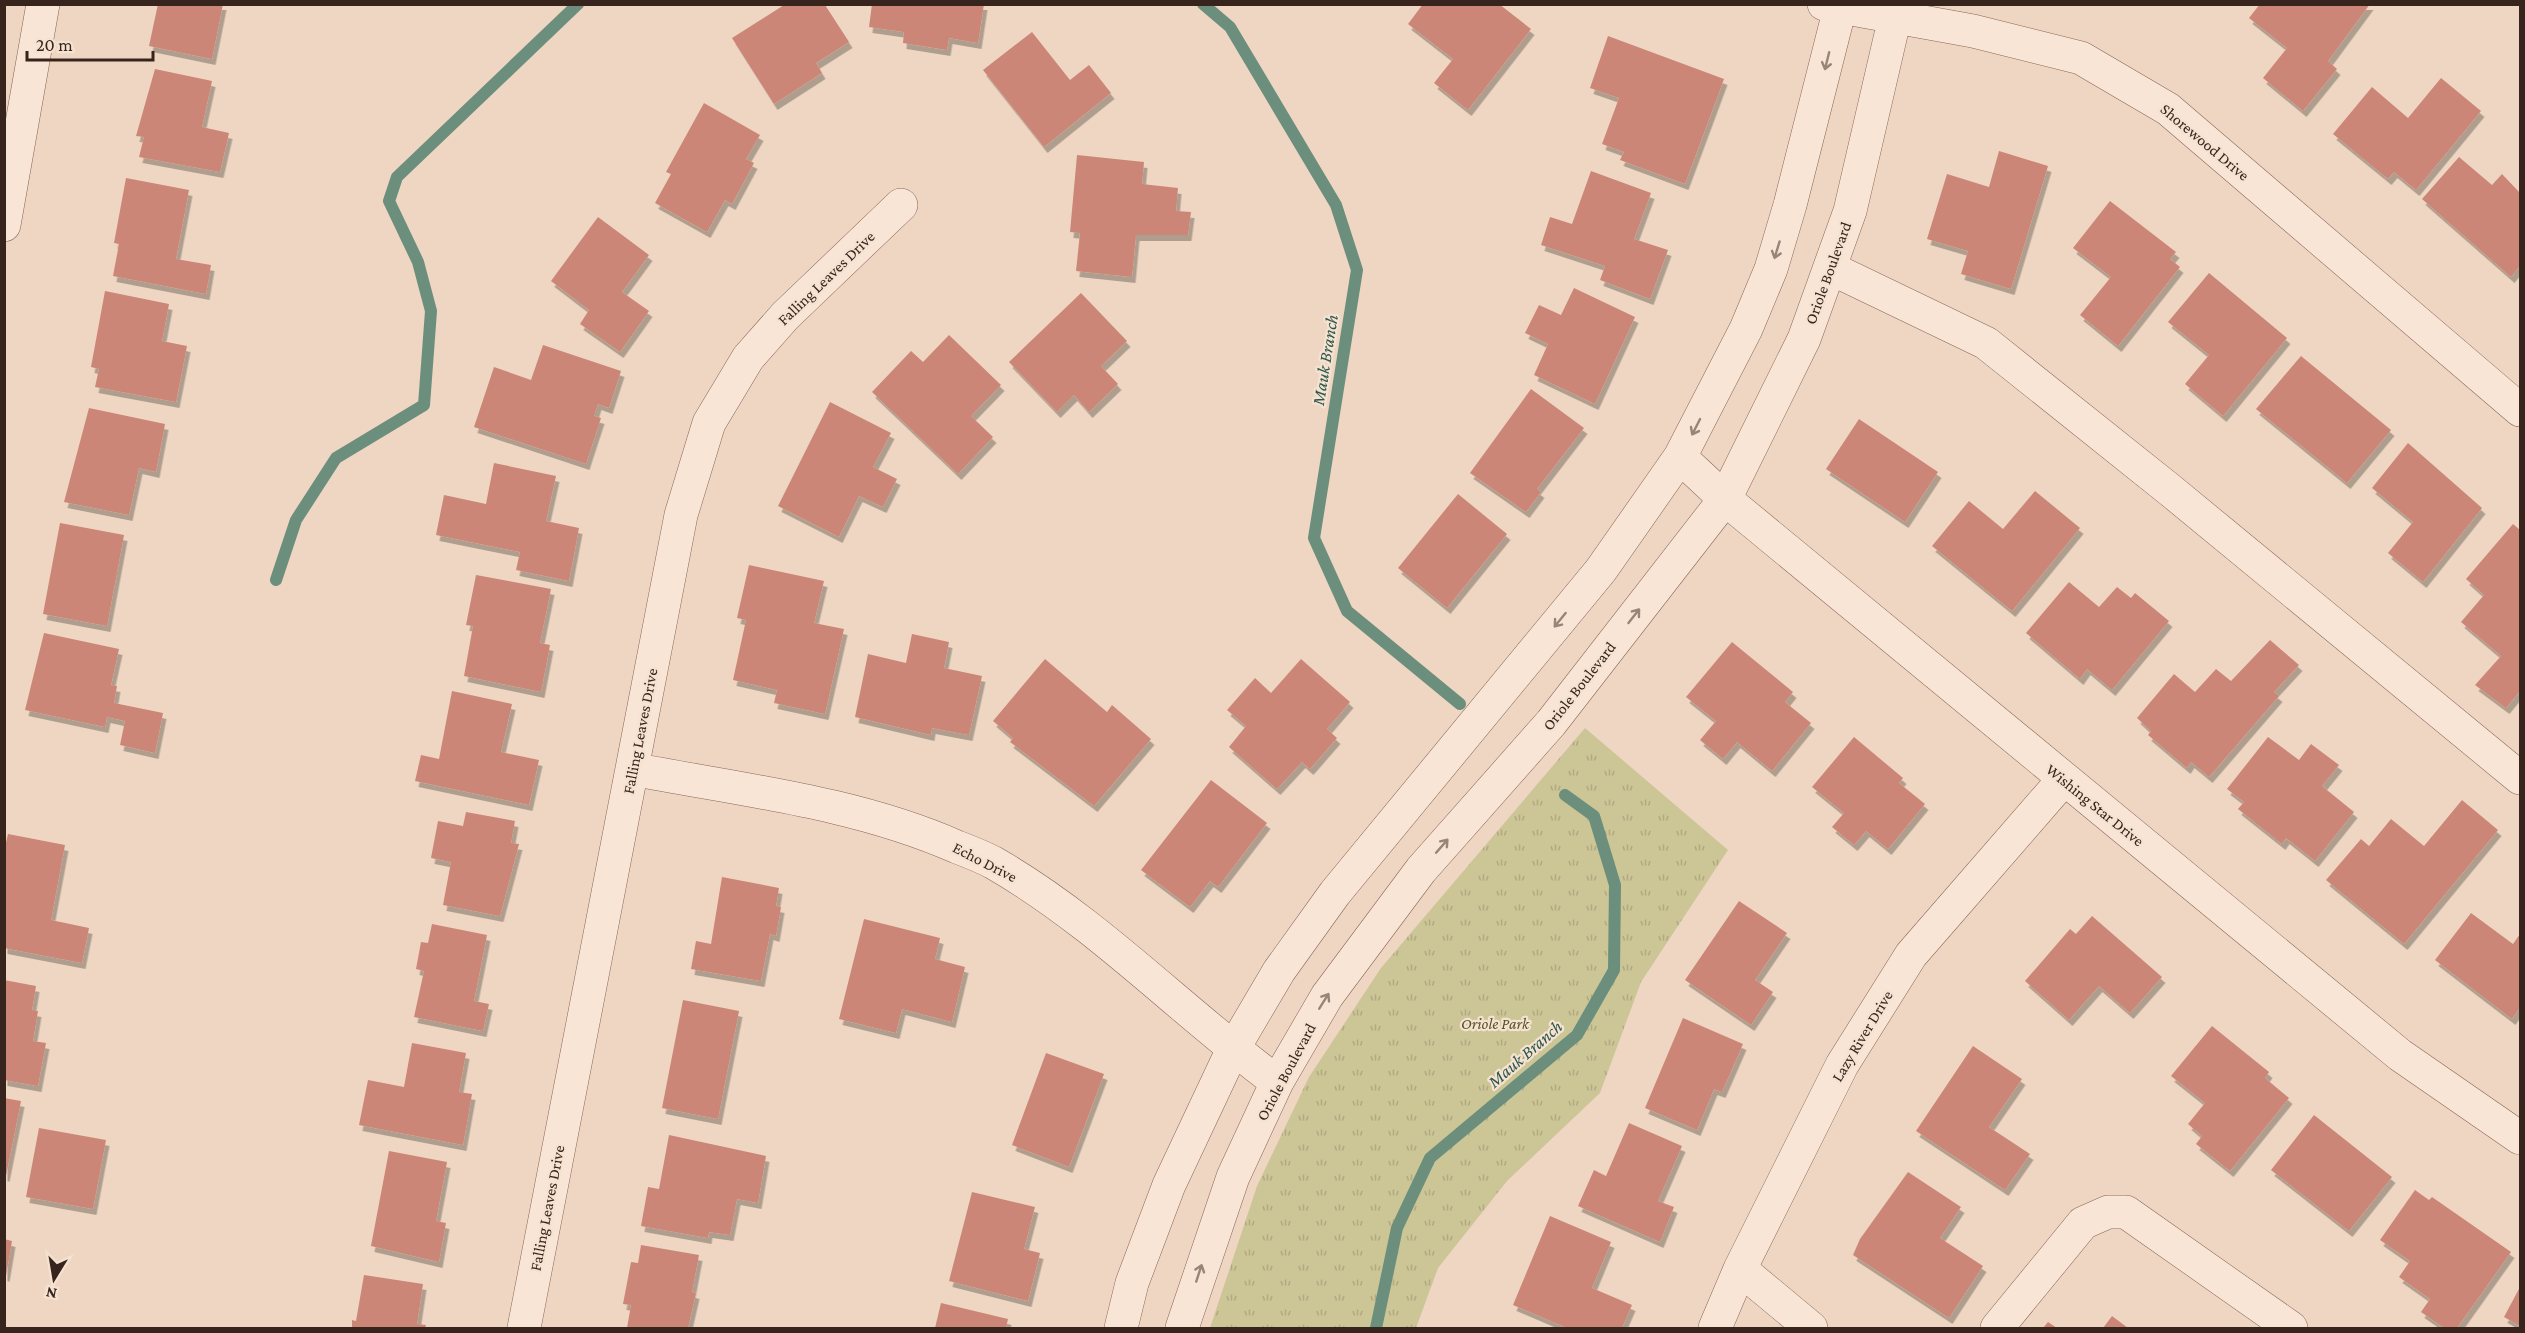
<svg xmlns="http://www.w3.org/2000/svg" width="2525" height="1333" font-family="'Crimson Pro',serif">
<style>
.park{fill:url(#park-tufts)}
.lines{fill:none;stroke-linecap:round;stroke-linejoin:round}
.stream{stroke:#6b8e7d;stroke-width:12}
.building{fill:#cc8677;filter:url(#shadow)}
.minor-casing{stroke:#886659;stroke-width:34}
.minor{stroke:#f9e5d5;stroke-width:33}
.oneway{stroke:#988479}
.labels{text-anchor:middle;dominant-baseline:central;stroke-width:4.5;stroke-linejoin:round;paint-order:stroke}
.street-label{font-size:16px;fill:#37241d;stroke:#f5e2d1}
.park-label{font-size:16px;font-style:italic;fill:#535424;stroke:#f5e2d1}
.water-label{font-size:18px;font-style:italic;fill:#2c574a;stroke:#f5e2d1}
</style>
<defs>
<pattern id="park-tufts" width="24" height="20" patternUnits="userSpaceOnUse" patternTransform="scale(1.5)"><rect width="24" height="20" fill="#ccc596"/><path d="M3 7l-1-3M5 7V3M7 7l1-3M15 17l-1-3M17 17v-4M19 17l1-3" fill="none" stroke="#b0a981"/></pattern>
<filter id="shadow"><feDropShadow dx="3.5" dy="6" stdDeviation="0" flood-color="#0004"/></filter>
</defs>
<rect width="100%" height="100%" fill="#eed6c2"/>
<path class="park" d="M 1585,728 L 1728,850 L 1641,982 L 1600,1093 L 1507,1181 L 1438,1268 L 1416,1328 L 1210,1328 L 1257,1186 L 1309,1077 L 1381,968 Z"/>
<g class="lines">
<path class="stream" d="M 1203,4 L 1230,27 L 1336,205 L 1357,270 L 1314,538 L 1347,611 L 1460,704
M 276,580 L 296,520 L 336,458 L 424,405 L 431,311 L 418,262 L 389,201 L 397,177 L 578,4
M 1376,1328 L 1397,1228 L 1430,1158 L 1577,1035 L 1614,970 L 1615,885 L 1594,816 L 1565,795"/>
</g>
<path class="building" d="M 158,4 L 223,4 L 212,59 L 149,46 Z
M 872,4 L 984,4 L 978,43 L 949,38 L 947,50 L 903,43 L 904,32 L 869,27 Z
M 1423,4 L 1499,4 L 1531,29 L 1468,110 L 1434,83 L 1453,59 L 1408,24 Z
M 2260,4 L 2370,4 L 2328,61 L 2337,69 L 2303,111 L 2263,78 L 2287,48 L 2249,18 Z
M 784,5 L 825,5 L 849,42 L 816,63 L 822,73 L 774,104 L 732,38 Z
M 1032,32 L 1070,80 L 1089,65 L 1111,93 L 1044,147 L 983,70 Z
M 1608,36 L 1724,79 L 1685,184 L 1620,160 L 1624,152 L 1602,144 L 1619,98 L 1590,88 Z
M 155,69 L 212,81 L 202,127 L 229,133 L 220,172 L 139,157 L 144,137 L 136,136 Z
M 2441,78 L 2481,111 L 2416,190 L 2394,172 L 2388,179 L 2333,134 L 2372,87 L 2408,118 Z
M 704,103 L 760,135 L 746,159 L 754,163 L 732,204 L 725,200 L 707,232 L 655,203 L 671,174 L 666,172 Z
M 1999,151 L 2048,166 L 2011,289 L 1961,274 L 1968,251 L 1927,239 L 1947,174 L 1989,187 Z
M 1077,155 L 1144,162 L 1142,184 L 1178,188 L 1176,211 L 1191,212 L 1188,235 L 1136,235 L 1132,277 L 1076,271 L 1080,233 L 1070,232 Z
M 2459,157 L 2492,185 L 2502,174 L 2520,193 L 2520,266 L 2511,277 L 2422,199 Z
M 1591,171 L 1651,193 L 1634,239 L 1668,250 L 1650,299 L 1600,280 L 1605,266 L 1541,245 L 1550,217 L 1572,224 Z
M 126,178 L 189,190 L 176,259 L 211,265 L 206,294 L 113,276 L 119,244 L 114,243 Z
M 2110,201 L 2176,252 L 2170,259 L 2180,267 L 2118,346 L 2080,315 L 2111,277 L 2073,248 Z
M 598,217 L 649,255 L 622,292 L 649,311 L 620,352 L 580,324 L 589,310 L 551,281 Z
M 2209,273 L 2287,338 L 2223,416 L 2185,384 L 2209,355 L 2168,322 Z
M 1574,288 L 1635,317 L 1595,404 L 1534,375 L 1548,344 L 1525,333 L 1539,305 L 1561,315 Z
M 105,291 L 169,304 L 162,341 L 187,346 L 176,402 L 95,387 L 99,369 L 91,367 Z
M 1081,293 L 1127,341 L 1101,366 L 1118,384 L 1089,412 L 1074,395 L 1057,412 L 1009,362 Z
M 949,335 L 1001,385 L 971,416 L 993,437 L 958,474 L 872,392 L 911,351 L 923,362 Z
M 543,345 L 621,371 L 609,408 L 598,404 L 594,416 L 601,418 L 586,464 L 474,427 L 494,367 L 531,380 Z
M 2301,356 L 2391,430 L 2347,483 L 2256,409 Z
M 1531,389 L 1584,428 L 1537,489 L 1541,492 L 1526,512 L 1470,473 Z
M 830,402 L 891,433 L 873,467 L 897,479 L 883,507 L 859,496 L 839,537 L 778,506 Z
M 89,408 L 165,424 L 156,472 L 139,468 L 129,515 L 64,502 Z
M 1859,419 L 1938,472 L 1905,522 L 1826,469 Z
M 2408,443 L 2482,508 L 2423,582 L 2388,553 L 2413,522 L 2372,488 Z
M 494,463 L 556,476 L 546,521 L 579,528 L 569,581 L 516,570 L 520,552 L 436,535 L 444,495 L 486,504 Z
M 2035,491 L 2080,528 L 2012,611 L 1932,546 L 1969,501 L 2003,529 Z
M 1458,494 L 1507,534 L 1447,608 L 1398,568 Z
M 60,523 L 124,535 L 107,626 L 43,614 Z
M 2513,524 L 2520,530 L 2520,691 L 2506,708 L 2475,685 L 2501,656 L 2461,622 L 2484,595 L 2466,579 Z
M 749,565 L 824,581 L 814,623 L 844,629 L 825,714 L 774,703 L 777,690 L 733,680 L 746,620 L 737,618 Z
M 476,575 L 551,589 L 540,643 L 550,645 L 541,692 L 464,676 L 473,626 L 466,625 Z
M 2069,582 L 2099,607 L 2117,587 L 2131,598 L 2135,593 L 2169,621 L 2112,690 L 2087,669 L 2080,679 L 2026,633 Z
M 44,633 L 119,649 L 111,685 L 117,686 L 114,703 L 163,713 L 155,753 L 120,745 L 125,721 L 107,717 L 105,727 L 25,710 Z
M 912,634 L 949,642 L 944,668 L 982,676 L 969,735 L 932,728 L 931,735 L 855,717 L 868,654 L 906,663 Z
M 2270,640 L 2299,665 L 2274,692 L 2279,696 L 2209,777 L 2191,762 L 2187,768 L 2148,735 L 2151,731 L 2137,718 L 2174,674 L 2195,692 L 2216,669 L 2231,681 Z
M 1732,642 L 1793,692 L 1785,702 L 1811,723 L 1772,771 L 1737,742 L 1723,759 L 1700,740 L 1716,721 L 1686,697 Z
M 1045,659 L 1107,712 L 1112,705 L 1151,739 L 1094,806 L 1010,742 L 1013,738 L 993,721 Z
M 1301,659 L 1350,702 L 1327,729 L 1337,738 L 1310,769 L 1302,762 L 1277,789 L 1229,747 L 1246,726 L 1227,710 L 1255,678 L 1271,693 Z
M 452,691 L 512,704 L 501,752 L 539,760 L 529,805 L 415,781 L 421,755 L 439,759 Z
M 1854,737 L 1903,778 L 1899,783 L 1925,804 L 1888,849 L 1866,831 L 1854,845 L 1832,827 L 1844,813 L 1812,787 Z
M 2268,737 L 2299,760 L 2311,744 L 2339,765 L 2322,786 L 2354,812 L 2315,861 L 2286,838 L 2282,844 L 2238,809 L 2244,802 L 2227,789 Z
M 1211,780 L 1267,823 L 1218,887 L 1210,881 L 1190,907 L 1141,870 Z
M 2462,800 L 2498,830 L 2404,944 L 2326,880 L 2361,839 L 2369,846 L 2391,819 L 2424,846 Z
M 466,812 L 515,821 L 511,843 L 519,844 L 500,916 L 443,905 L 451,862 L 431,858 L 438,821 L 463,826 Z
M 8,834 L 65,845 L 51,920 L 89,928 L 82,963 L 4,948 L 4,851 Z
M 722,877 L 779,888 L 776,906 L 781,907 L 776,936 L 770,934 L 761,981 L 691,969 L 696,941 L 711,944 Z
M 1739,901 L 1787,933 L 1755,980 L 1773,992 L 1751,1025 L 1685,980 Z
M 2471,913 L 2513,944 L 2520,934 L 2520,1007 L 2512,1019 L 2435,960 Z
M 2092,916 L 2162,977 L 2130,1013 L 2099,986 L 2069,1020 L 2025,981 L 2070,929 L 2076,934 Z
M 864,919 L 940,938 L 935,959 L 965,967 L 952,1022 L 902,1009 L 896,1033 L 839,1019 Z
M 432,924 L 487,935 L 474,1001 L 489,1004 L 483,1031 L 414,1017 L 424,971 L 416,969 L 421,942 L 428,943 Z
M 4,980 L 36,986 L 32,1010 L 38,1011 L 33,1041 L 46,1043 L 38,1086 L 4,1080 Z
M 683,1000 L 739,1011 L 718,1119 L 662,1108 Z
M 1683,1018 L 1743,1044 L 1722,1092 L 1714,1089 L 1697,1130 L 1645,1108 Z
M 2212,1026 L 2269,1072 L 2265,1078 L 2289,1098 L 2230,1171 L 2196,1144 L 2202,1136 L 2188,1124 L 2205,1103 L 2171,1076 Z
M 412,1043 L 466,1053 L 459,1092 L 472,1094 L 463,1145 L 359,1125 L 368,1080 L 404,1087 Z
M 1973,1046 L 2022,1079 L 1989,1127 L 2030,1154 L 2005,1190 L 1916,1131 Z
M 1046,1053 L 1104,1074 L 1069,1167 L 1012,1145 Z
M 4,1098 L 21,1101 L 6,1176 L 4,1175 Z
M 2314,1115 L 2392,1177 L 2349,1231 L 2271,1170 Z
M 1629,1123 L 1682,1146 L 1658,1201 L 1674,1207 L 1660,1242 L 1578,1206 L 1594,1170 L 1606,1176 Z
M 39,1128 L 106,1140 L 93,1209 L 26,1197 Z
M 669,1135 L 766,1156 L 758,1203 L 737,1199 L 730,1235 L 709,1232 L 708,1238 L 641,1226 L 648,1187 L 659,1189 Z
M 389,1151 L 447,1162 L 436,1221 L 446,1223 L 439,1262 L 371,1246 Z
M 1908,1172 L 1961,1207 L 1940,1238 L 1983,1266 L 1949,1318 L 1853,1255 L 1860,1239 Z
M 2415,1190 L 2429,1200 L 2432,1197 L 2511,1252 L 2457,1328 L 2444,1328 L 2421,1312 L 2430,1299 L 2399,1277 L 2410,1261 L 2380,1240 Z
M 972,1192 L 1035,1207 L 1024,1249 L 1040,1253 L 1028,1301 L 949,1281 Z
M 1550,1216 L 1611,1242 L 1592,1288 L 1632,1305 L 1622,1328 L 1567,1328 L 1513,1305 Z
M 4,1239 L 12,1241 L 6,1276 L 4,1275 Z
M 641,1245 L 699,1255 L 692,1292 L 696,1293 L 688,1328 L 627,1328 L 631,1305 L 623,1304 L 631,1262 L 638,1263 Z
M 364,1275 L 423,1284 L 417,1324 L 426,1325 L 425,1328 L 352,1328 L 352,1320 L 356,1321 Z
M 2520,1287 L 2520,1326 L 2504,1317 Z
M 941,1303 L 1008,1319 L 1006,1328 L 935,1328 Z
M 2112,1316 L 2128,1328 L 2103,1328 Z
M 2048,1322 L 2057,1328 L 2043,1328 Z"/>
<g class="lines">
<g class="minor-casing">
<path id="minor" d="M 1824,4 L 1973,31 L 2081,58 L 2168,109 L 2520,410
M 4,225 L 43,4
M 1830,268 L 1986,343 L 2170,490 L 2520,778
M 1680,457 L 1725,499 L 2400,1055 L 2520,1138
M 632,769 C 741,790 855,802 957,847 C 970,852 983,857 994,863 C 1098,923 1181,1011 1277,1082
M 1740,1269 L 1811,1328
M 524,1328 L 681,515 L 709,423 L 748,358 L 785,316 L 901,205
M 1121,1328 L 1132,1283 L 1169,1185 L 1233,1049 L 1279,971 L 1335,893 L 1601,570 L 1680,457 L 1746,329 L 1771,269 L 1790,205 L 1841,4
M 1182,1328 L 1233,1177 L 1277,1082 L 1327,996 L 1421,870 L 1551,723 L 1725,499 L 1804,339 L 1850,211 L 1898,4
M 1715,1328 L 1740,1269 L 1842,1065 L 1911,955 L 2064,779
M 1997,1328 L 2083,1223 L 2108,1212 L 2126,1212 L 2291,1328"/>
</g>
<use href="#minor" class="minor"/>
</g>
<defs><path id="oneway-shaft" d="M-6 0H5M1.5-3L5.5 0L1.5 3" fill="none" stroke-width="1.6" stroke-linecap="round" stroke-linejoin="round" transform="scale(1.5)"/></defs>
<g class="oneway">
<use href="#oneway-shaft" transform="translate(1827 61) rotate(104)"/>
<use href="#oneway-shaft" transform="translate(1777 250) rotate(107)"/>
<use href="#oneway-shaft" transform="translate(1696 427) rotate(117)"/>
<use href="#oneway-shaft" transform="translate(1634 616) rotate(-52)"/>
<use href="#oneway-shaft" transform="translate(1560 620) rotate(129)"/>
<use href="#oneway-shaft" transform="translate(1442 846) rotate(-49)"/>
<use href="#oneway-shaft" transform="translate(1324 1001) rotate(-58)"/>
<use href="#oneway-shaft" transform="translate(1199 1273) rotate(-72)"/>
</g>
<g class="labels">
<g class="street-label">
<text transform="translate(2205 142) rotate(40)">Shorewood Drive</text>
<text transform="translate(1828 273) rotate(-70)">Oriole Boulevard</text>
<text transform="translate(826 278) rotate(-44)">Falling Leaves Drive</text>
<text transform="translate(1579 686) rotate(-52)">Oriole Boulevard</text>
<text transform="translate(640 731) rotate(-79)">Falling Leaves Drive</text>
<text transform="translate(2095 805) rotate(39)">Wishing Star Drive</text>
<text transform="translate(985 862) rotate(27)">Echo Drive</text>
<text transform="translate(1862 1036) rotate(-59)">Lazy River Drive</text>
<text transform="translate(1286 1072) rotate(-62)">Oriole Boulevard</text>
<text transform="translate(547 1208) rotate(-79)">Falling Leaves Drive</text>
</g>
<g class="park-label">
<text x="1495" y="1023">Oriole Park</text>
</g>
<g class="water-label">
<text transform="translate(1325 360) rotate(-81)">Mauk Branch</text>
<text transform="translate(1525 1054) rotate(-41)">Mauk Branch</text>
</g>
</g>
<rect width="2525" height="1333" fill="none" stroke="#37241d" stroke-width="12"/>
<g transform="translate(54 1279) rotate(191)" stroke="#f5e2d1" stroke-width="4.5" paint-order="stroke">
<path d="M0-4.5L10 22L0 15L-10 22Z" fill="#37241d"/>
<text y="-9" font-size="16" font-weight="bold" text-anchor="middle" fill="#37241d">N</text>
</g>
<path d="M27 51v9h126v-9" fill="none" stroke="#37241d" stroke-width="3"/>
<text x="36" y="51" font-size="18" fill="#37241d" stroke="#f5e2d1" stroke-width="4.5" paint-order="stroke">20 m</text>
</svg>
